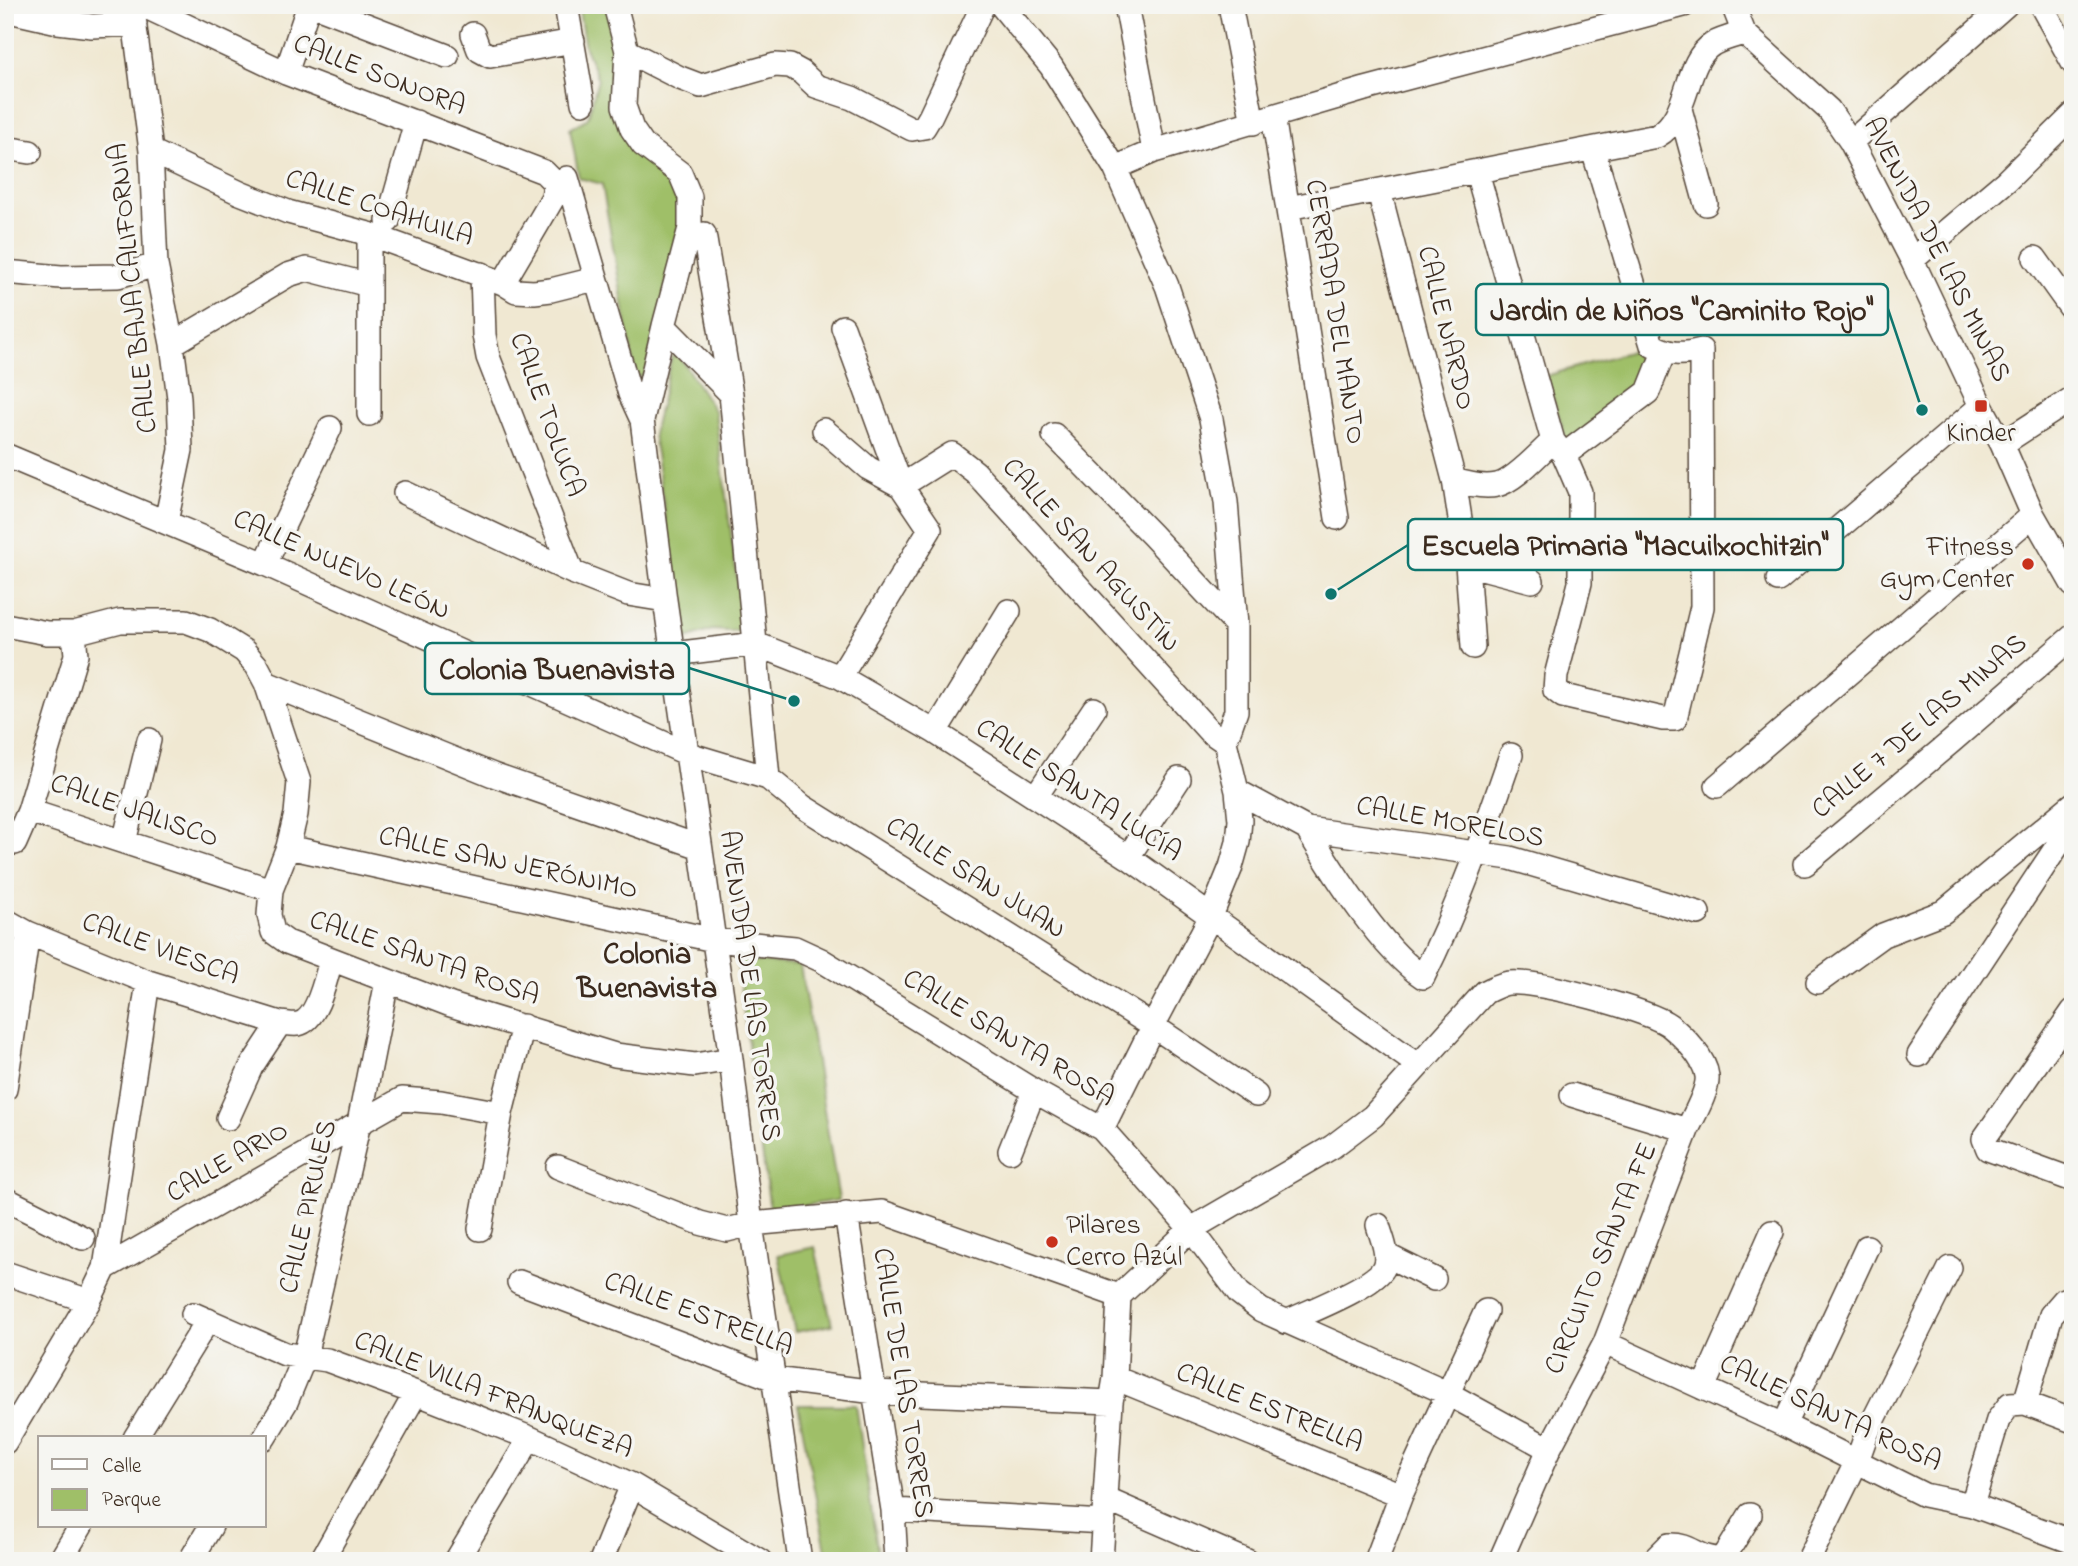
<svg xmlns="http://www.w3.org/2000/svg" width="2078" height="1566" font-family="'Indie Flower',sans-serif">
<style>
.green{fill:#9fbf68;stroke:#6d7443;stroke-width:2}
.lines{fill:none;stroke-linecap:round;stroke-linejoin:round}
.minor-casing{stroke:#564639;stroke-width:26}
.minor{stroke:#fff;stroke-width:23}
.poi-dot{fill:#c8321e;stroke:#f6f6f2;stroke-width:2.5}
.labels{text-anchor:middle;dominant-baseline:central;stroke-width:7;stroke-linejoin:round;paint-order:stroke}
.street-label{font-size:28px;fill:#3b2a1e;stroke:#f6f6f2}
.poi-label{font-size:28px;fill:#3b2a1e;stroke:#f6f6f2}
.neighbourhood-label{font-size:30px;font-weight:bold;fill:#3b2a1e;stroke:#f6f6f2}
.leader{fill:none;stroke:#0f766e;stroke-width:2.5}
.callout-dot{fill:#0f766e;stroke:#f6f6f2;stroke-width:2.5}
.callout{fill:#f6f6f2;stroke:#0f766e;stroke-width:2.5}
.callout-label{font-size:30px;text-anchor:middle;font-weight:bold;fill:#3b2a1e}
</style>
<rect width="100%" height="100%" fill="#f6f6f2"/>
<filter id="ink" filterUnits="userSpaceOnUse"><feTurbulence type="fractalNoise" baseFrequency=".0143" numOctaves="2"/><feDisplacementMap in="SourceGraphic" scale="14" xChannelSelector="R" yChannelSelector="G"/><feConvolveMatrix kernelMatrix="1 2 1 2 8 2 1 2 1" color-interpolation-filters="sRGB"/></filter>
<filter id="wash" filterUnits="userSpaceOnUse"><feTurbulence type="fractalNoise" baseFrequency=".00686" numOctaves="4" result="noise"/><feDisplacementMap in="SourceGraphic" scale="28" xChannelSelector="R" yChannelSelector="G"/><feGaussianBlur stdDeviation="1.57" result="paint"/><feColorMatrix in="noise" values="0 0 0 0 0 0 0 0 0 0 0 0 0 0 0 0 0 1.4 0 .05"/><feComposite in="paint" operator="in"/></filter>
<g filter="url(#wash)">
<rect width="100%" height="100%" fill="#f0e8d2"/>
<path class="green" d="M 578,5 L 609,5 L 623,55 L 627,133 L 667,179 L 677,199 L 680,221 L 646,374 L 636,378 L 602,184 L 579,178 L 570,129 L 588,118 L 598,79 L 585,48 Z
M 1635,350 L 1646,390 L 1568,445 L 1546,376 Z
M 672,356 L 679,356 L 715,412 L 744,632 L 712,630 L 684,640 L 653,434 Z
M 737,960 L 800,965 L 839,1200 L 770,1211 Z
M 815,1247 L 832,1325 L 795,1332 L 778,1255 Z
M 798,1405 L 856,1405 L 879,1561 L 828,1561 Z"/>
</g>
<g filter="url(#ink)">
<g class="lines">
<g class="minor-casing">
<path id="minor" d="M 132,5 L 151,151 L 156,265 L 172,344 L 179,398 L 181,450 L 166,522
M 142,5 L 286,73 L 544,172 L 555,183 L 553,198 L 503,283
M 314,5 L 447,56
M 566,5 L 583,103
M 615,5 L 627,51 L 624,106 L 632,129 L 643,145 L 680,173 L 690,197 L 690,228 L 664,326 L 731,394 L 768,778
M 1001,5 L 1051,66 L 1115,168 L 1167,286 L 1211,419 L 1226,502 L 1236,625 L 1236,711 L 1225,742 L 1237,791 L 1240,820 L 1238,842 L 1231,867 L 1211,916 L 1153,1026 L 1102,1129
M 1126,5 L 1154,151
M 1230,5 L 1253,123
M 1733,5 L 1744,33 L 1829,110 L 1851,142 L 1912,260 L 1981,406 L 2002,444 L 2033,515 L 2073,585
M 2041,5 L 2073,63
M 5,10 L 58,22 L 92,26 L 135,24
M 473,34 L 479,50 L 490,56 L 573,41
M 627,51 L 680,78 L 701,86 L 775,65 L 790,66 L 801,72 L 816,86 L 852,98 L 912,129 L 924,127 L 930,117 L 983,5
M 286,73 L 309,5
M 1680,109 L 1706,204
M 1273,116 L 1337,518
M 1851,142 L 2006,5
M 5,148 L 30,152
M 151,151 L 240,193 L 288,212 L 369,234 L 503,283 L 516,291 L 534,292 L 551,290 L 595,279
M 1115,168 L 1154,151 L 1365,89 L 1684,5
M 1477,172 L 1553,441 L 1564,455 L 1580,492 L 1580,583 L 1556,676 L 1555,690 L 1563,696 L 1663,719 L 1675,719 L 1702,607 L 1701,350 C 1682,355 1669,355 1652,345 L 1593,150
M 567,178 L 630,394 L 642,420
M 1379,191 L 1454,480 L 1467,564 L 1473,647
M 1288,208 L 1657,136 C 1691,117 1683,62 1713,44 C 1722,39 1734,36 1744,33
M 388,221 L 416,122
M 369,234 L 369,414
M 704,234 L 731,394
M 2035,258 L 2073,311
M 1912,260 L 2006,181 L 2073,115
M 5,272 L 61,277 L 118,276 L 156,265
M 482,274 L 484,335 L 488,357 L 572,572
M 664,326 L 642,420 L 665,600 L 731,1059 L 751,1224 L 800,1561
M 843,327 L 901,486
M 172,344 L 288,275 L 307,269 L 369,285
M 824,430 L 868,468 L 901,486 L 930,529 L 840,677
M 1054,435 L 1152,535 L 1236,625
M 2002,444 L 2073,398
M 5,455 L 265,564 L 688,754 L 768,778 L 802,806 L 1153,1026 L 1256,1095
M 1564,455 L 1648,392 L 1664,352
M 1454,480 C 1467,484 1483,488 1497,485 C 1515,481 1539,453 1553,441
M 901,486 L 952,454 L 975,472 L 1209,731 L 1225,742
M 405,493 L 572,572 L 628,594 L 665,600
M 265,564 L 330,428
M 1467,564 L 1532,581
M 1778,580 L 1981,406
M 5,625 L 47,633 L 74,633 L 120,621 L 186,621 L 210,630 L 244,651 L 257,666 L 266,683 L 299,782 L 296,814 L 288,847 L 271,890 L 269,915 L 273,932 L 287,942 L 451,1005 L 615,1055 L 695,1065 L 731,1059
M 74,633 L 76,655 L 29,811 L 271,890
M 673,654 L 756,644 L 840,677 L 935,732 L 1128,857 L 1418,1065
M 266,683 L 493,775 L 700,847
M 935,732 L 1009,611
M 1717,786 L 2033,515
M 1237,791 L 1307,829 L 1510,858 L 1698,913
M 1036,796 L 1094,709
M 1307,829 C 1334,874 1381,949 1423,977 C 1459,906 1485,830 1511,755
M 124,842 L 149,740
M 15,843 L 29,811
M 288,847 L 714,940 L 795,948 L 821,960 L 1034,1091 L 1102,1129 L 1191,1229 L 1239,1293 L 1261,1310 L 1447,1393 L 1549,1449
M 1128,857 L 1179,779
M 1805,864 L 1952,741 L 2073,636
M 5,920 L 28,933 L 148,982 L 280,1023 C 285,1023 293,1025 298,1024 C 318,1020 326,977 331,960
M 1818,982 L 1883,935 L 1943,912 L 2073,804
M 2073,1011 L 1984,1139 L 1988,1149 L 2073,1180
M 1919,1055 L 2056,848 L 2073,818
M 5,1089 L 28,933
M 1572,1095 L 1687,1130
M 228,1118 L 251,1067 L 280,1023
M 1010,1151 L 1034,1091
M 558,1167 L 700,1223 L 727,1230 L 751,1224 L 882,1212 L 1119,1296
M 5,1199 L 83,1238
M 846,1214 L 893,1510 L 896,1561
M 480,1229 L 501,1113 L 523,1026
M 1386,1255 L 1434,1279
M 105,1268 L 148,982
M 5,1273 L 89,1301
M 519,1282 L 774,1379 L 875,1392 L 1111,1402
M 193,1314 L 285,1354 L 327,1360 L 416,1393 L 530,1438 L 632,1485 L 760,1561
M 1286,1322 C 1306,1313 1377,1285 1384,1267 C 1390,1254 1381,1237 1378,1225
M 1605,1343 L 1784,1425 L 1924,1495 L 1972,1505 L 2073,1542
M 1115,1378 L 1401,1495
M 1703,1388 L 1772,1232
M 2025,1403 L 2073,1421
M 1784,1425 L 1867,1247
M 135,1438 L 208,1320
M 264,1438 L 286,1402 L 305,1356 L 359,1123 L 387,981
M 5,1442 L 89,1301 L 105,1268 L 402,1099 L 441,1102 L 501,1113
M 1105,1499 L 1247,1561
M 1972,1505 L 1998,1420 L 2010,1404 L 2025,1403 L 2051,1315 L 2064,1300 L 2073,1301
M 893,1510 L 1104,1522
M 60,1561 L 81,1526
M 190,1561 L 211,1526
M 321,1561 L 416,1393
M 456,1561 L 530,1438
M 601,1561 L 632,1485
M 1101,1561 L 1111,1402 L 1115,1378 L 1119,1296 L 1191,1229 L 1332,1147 L 1373,1116 L 1485,992 C 1492,989 1502,983 1510,983 C 1537,980 1648,1010 1669,1025 C 1683,1036 1705,1058 1707,1076 C 1709,1090 1693,1117 1687,1130 L 1605,1343 L 1549,1449 L 1500,1561
M 1376,1561 L 1401,1495 L 1486,1311
M 1653,1561 L 1669,1545 C 1693,1544 1697,1560 1723,1559 L 1750,1515
M 1808,1561 L 1857,1461 L 1867,1433 L 1950,1268"/>
</g>
<use href="#minor" class="minor"/>
</g>
</g>
<g class="poi-dot">
<rect x="1974" y="399" width="14" height="14" rx="3.5"/>
<circle cx="2028" cy="564" r="7"/>
<circle cx="1052" cy="1242" r="7"/>
</g>
<g class="labels">
<g class="street-label">
<text transform="translate(379 76) rotate(21)">CALLE SONORA</text>
<text transform="translate(379 209) rotate(18)">CALLE COAHUILA</text>
<text transform="translate(1936 250) rotate(63)">AVENIDA DE LAS MINAS</text>
<text transform="translate(134 288) rotate(-96)">CALLE BAJA CALIFORNIA</text>
<text transform="translate(1334 312) rotate(81)">CERRADA DEL MANTO</text>
<text transform="translate(1445 328) rotate(76)">CALLE NARDO</text>
<text transform="translate(546 415) rotate(70)">CALLE TOLUCA</text>
<text transform="translate(1090 556) rotate(48)">CALLE SAN AGUSTÍN</text>
<text transform="translate(341 566) rotate(24)">CALLE NUEVO LEÓN</text>
<text transform="translate(1920 727) rotate(-40)">CALLE 7 DE LAS MINAS</text>
<text transform="translate(1078 791) rotate(33)">CALLE SANTA LUCÍA</text>
<text transform="translate(134 812) rotate(19)">CALLE JALISCO</text>
<text transform="translate(1450 823) rotate(10)">CALLE MORELOS</text>
<text transform="translate(508 864) rotate(12)">CALLE SAN JERÓNIMO</text>
<text transform="translate(975 879) rotate(32)">CALLE SAN JUAN</text>
<text transform="translate(160 950) rotate(20)">CALLE VIESCA</text>
<text transform="translate(424 959) rotate(19)">CALLE SANTA ROSA</text>
<text transform="translate(749 986) rotate(82)">AVENIDA DE LAS TORRES</text>
<text transform="translate(1008 1039) rotate(31)">CALLE SANTA ROSA</text>
<text transform="translate(228 1163) rotate(-30)">CALLE ARIO</text>
<text transform="translate(309 1207) rotate(-77)">CALLE PIRULES</text>
<text transform="translate(1602 1259) rotate(-67)">CIRCUITO SANTA FE</text>
<text transform="translate(698 1315) rotate(20)">CALLE ESTRELLA</text>
<text transform="translate(902 1383) rotate(81)">CALLE DE LAS TORRES</text>
<text transform="translate(493 1396) rotate(22)">CALLE VILLA FRANQUEZA</text>
<text transform="translate(1269 1409) rotate(22)">CALLE ESTRELLA</text>
<text transform="translate(1830 1414) rotate(25)">CALLE SANTA ROSA</text>
</g>
<g class="poi-label">
<text x="1981" y="434">Kinder</text>
<text x="2014" y="548" text-anchor="end">Fitness<tspan x="2014" dy="32">Gym Center</tspan></text>
<text x="1066" y="1226" text-anchor="start">Pilares<tspan x="1066" dy="32">Cerro Azúl</tspan></text>
</g>
<g class="neighbourhood-label">
<text x="647" y="956">Colonia<tspan x="647" dy="34">Buenavista</tspan></text>
</g>
</g>
<path class="leader" d="M1922 410L1888 309M1331 594L1408 545M794 701L689 668"/>
<g class="callout-dot">
<circle cx="1922" cy="410" r="7"/>
<circle cx="1331" cy="594" r="7"/>
<circle cx="794" cy="701" r="7"/>
</g>
<g class="callout">
<rect x="1476" y="284" width="412" height="51" rx="7"/>
<rect x="1408" y="519" width="435" height="51" rx="7"/>
<rect x="425" y="643" width="264" height="51" rx="7"/>
</g>
<g class="callout-label">
<text x="1682" y="320">Jardin de Niños "Caminito Rojo"</text>
<text x="1625" y="555">Escuela Primaria "Macuilxochitzin"</text>
<text x="557" y="679">Colonia Buenavista</text>
</g>
<rect width="2078" height="1566" fill="none" stroke="#f6f6f2" stroke-width="28"/>
<rect x="38" y="1436" width="228" height="91" fill="#f6f6f2" stroke="#aba49d" stroke-width="2"/>
<rect x="52" y="1459" width="35" height="10" fill="#ffffff" stroke="#aba49d" stroke-width="2"/>
<text x="102" y="1472" font-size="21" fill="#3b2a1e">Calle</text>
<rect x="52" y="1489" width="35" height="21" fill="#9fbf68" stroke="#aba49d" stroke-width="2"/>
<text x="102" y="1506" font-size="21" fill="#3b2a1e">Parque</text>
</svg>
